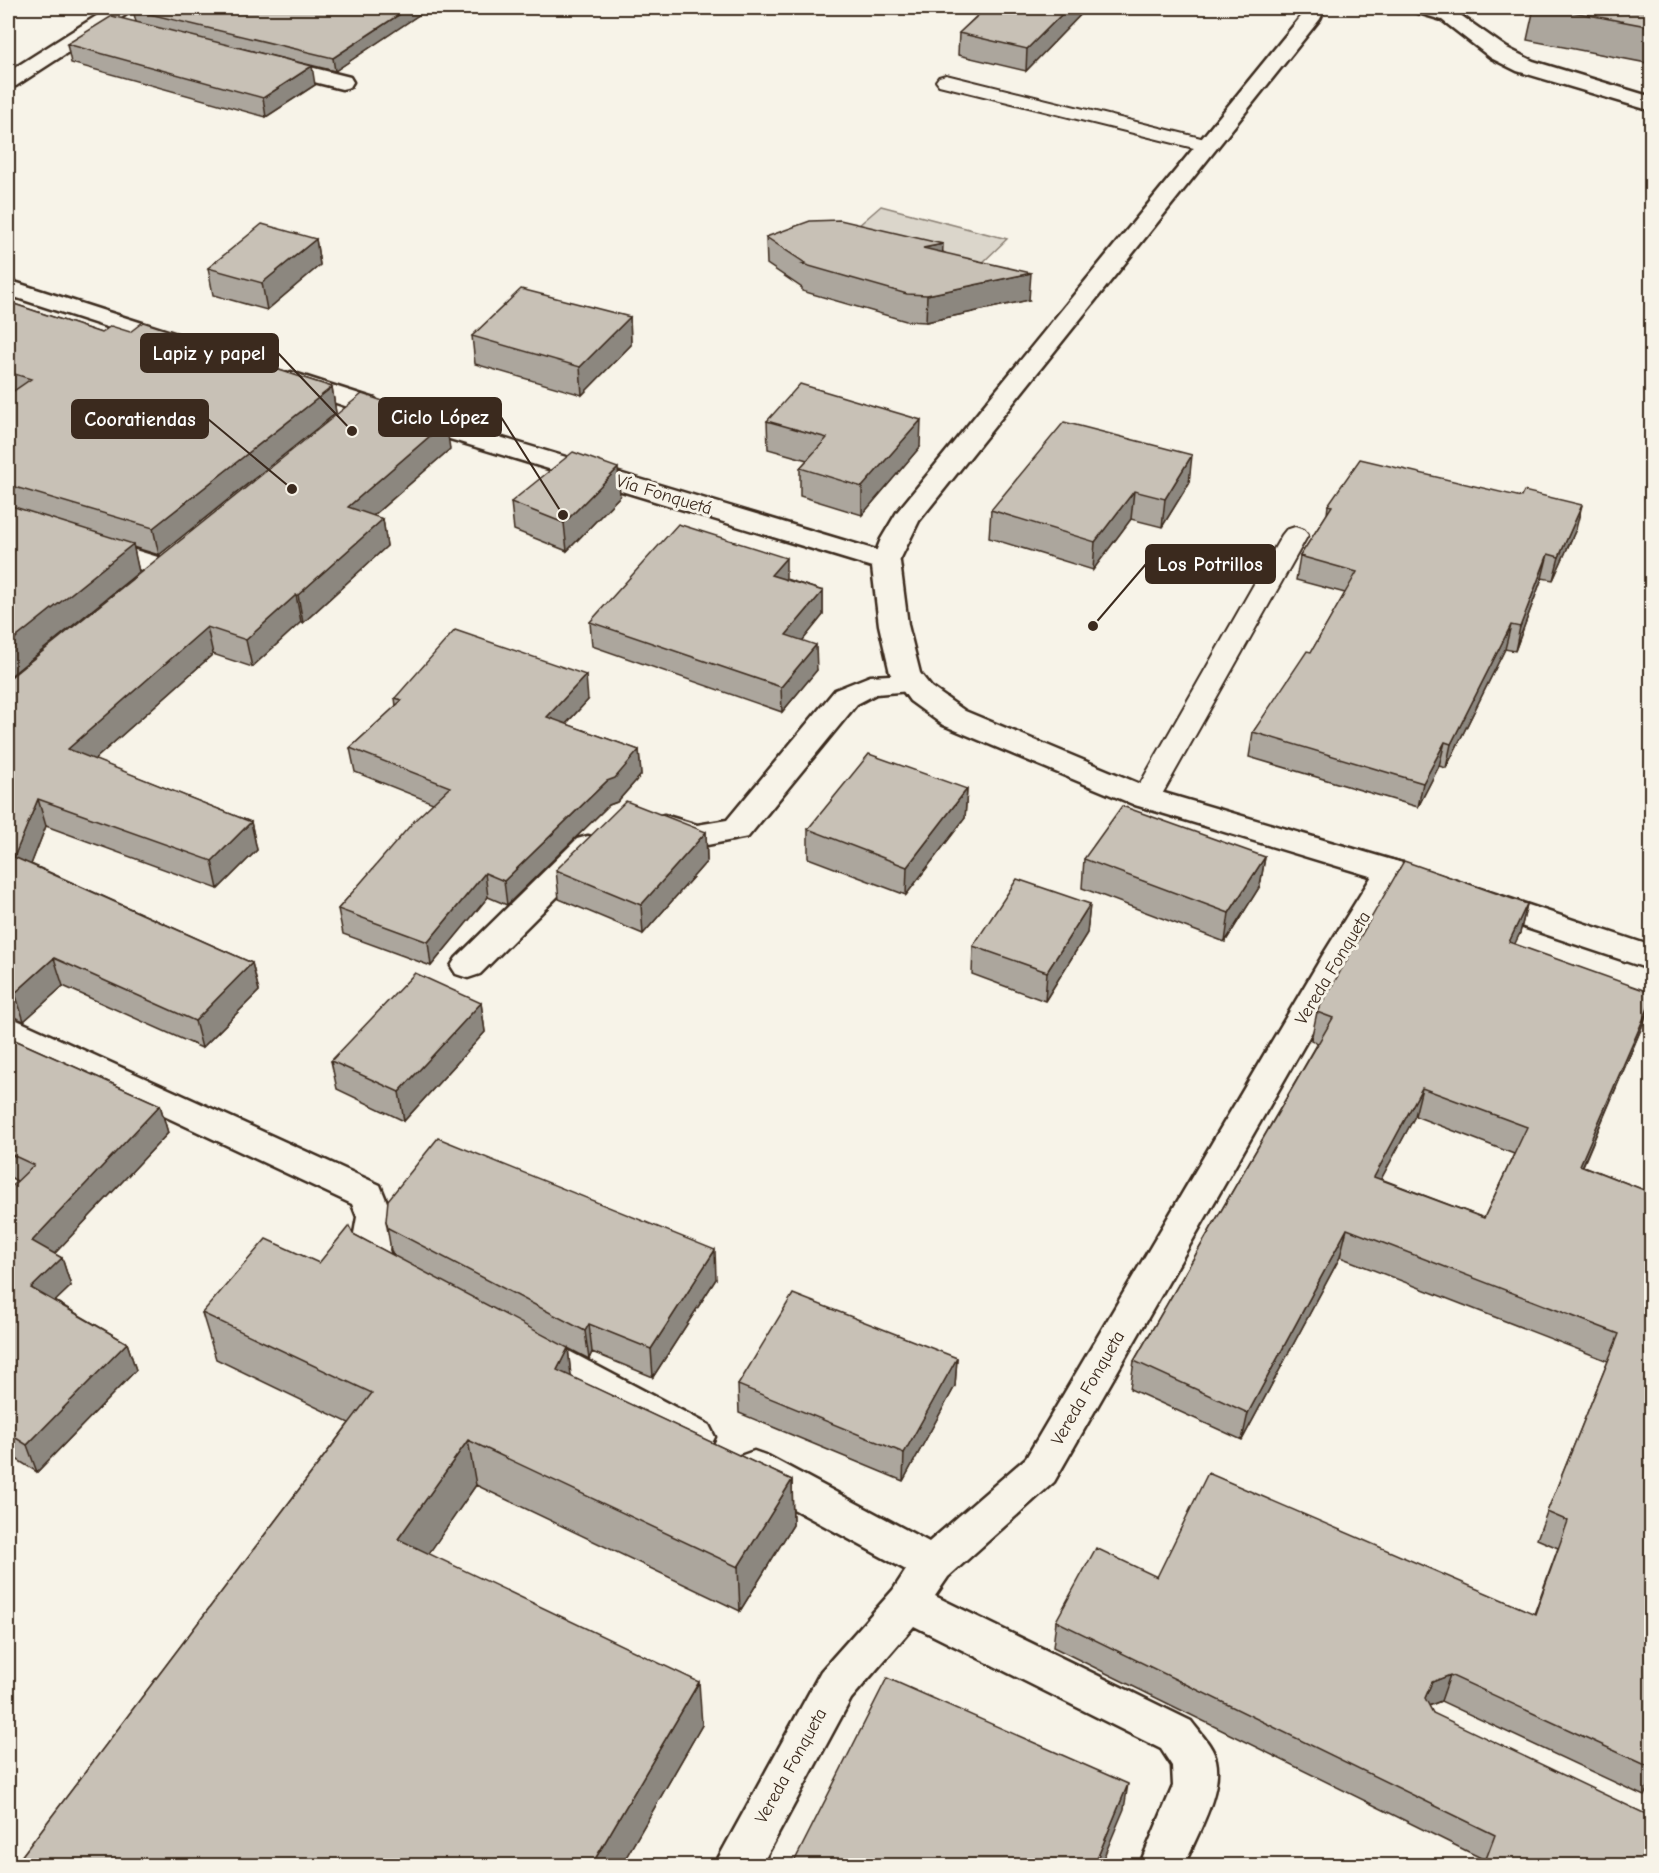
<svg xmlns="http://www.w3.org/2000/svg" width="1659" height="1873" font-family="'Comic Neue',sans-serif">
<style>
.green{fill:#dbd6cb;stroke:#8b8074;stroke-width:1.5}
.lines{fill:none;stroke-linecap:round;stroke-linejoin:round}
.service-casing{stroke:#3b2a1e;stroke-width:4}
.minor-casing{stroke:#3b2a1e;stroke-width:5}
.tertiary-casing{stroke:#3b2a1e;stroke-width:5}
.service{fill:#f7f3e8;fill-rule:evenodd}
.minor{fill:#f7f3e8;fill-rule:evenodd}
.tertiary{fill:#f7f3e8;fill-rule:evenodd}
.wall{fill:#aca69d;stroke:#3b2a1e;stroke-width:1.5;fill-rule:evenodd}
.shaded-wall{fill:#8c877f;stroke:#3b2a1e;stroke-width:1.5}
.building{fill:#c8c1b6;stroke:#3b2a1e;stroke-width:1.5;fill-rule:evenodd}
.labels{text-anchor:middle;dominant-baseline:central;stroke-width:6;stroke-linejoin:round;paint-order:stroke}
.street-label{font-size:18px;fill:#3b2a1e;stroke:#f7f3e8}
.leader{fill:none;stroke:#3b2a1e;stroke-width:2}
.callout-dot{fill:#3b2a1e;stroke:#f7f3e8;stroke-width:2}
.callout{fill:#3b2a1e;stroke:#3b2a1e;stroke-width:2}
.callout-label{font-size:20px;text-anchor:middle;font-weight:bold;fill:#fff}
</style>
<rect width="100%" height="100%" fill="#f7f3e8"/>
<filter id="ink" filterUnits="userSpaceOnUse"><feTurbulence type="fractalNoise" baseFrequency=".0167" numOctaves="2"/><feDisplacementMap in="SourceGraphic" scale="12" xChannelSelector="R" yChannelSelector="G"/><feConvolveMatrix kernelMatrix="1 2 1 2 8 2 1 2 1" color-interpolation-filters="sRGB"/></filter>
<g filter="url(#ink)">
<path class="green" d="M 881,206 L 1007,239 L 976,269 L 850,233 Z"/>
<g class="lines">
<g class="service-casing">
<path id="service" d="M 946,75 L 1213,141 L 1216,145 L 1213,149 L 1206,151 L 939,85 L 936,81 L 939,77 Z
M 1295,527 L 1304,530 L 1308,535 L 1160,798 L 1156,805 L 1146,807 L 1136,805 L 1132,798 L 1282,535 L 1286,530 Z"/>
</g>
<g class="minor-casing">
<path id="minor" d="M 109,8 L 133,8 L 130,12 L 16,86 L 8,87 L 8,72 Z
M 1305,8 L 1325,8 L 1320,19 L 919,521 L 896,568 L 886,570 L 876,568 L 872,562 L 881,539 L 897,512 L 1303,14 Z
M 1412,8 L 1443,8 L 1456,12 L 1507,48 L 1533,61 L 1652,97 L 1652,111 L 1517,71 L 1491,58 L 1442,20 L 1415,12 Z
M 270,57 L 350,77 L 353,82 L 350,87 L 342,89 L 262,69 L 259,64 L 262,59 Z
M 8,280 L 186,337 L 190,342 L 186,347 L 177,350 L 168,347 L 8,295 Z
M 291,372 L 375,399 L 379,405 L 375,411 L 366,413 L 282,385 L 278,380 L 282,375 Z
M 8,511 L 174,562 L 178,568 L 174,574 L 164,577 L 8,528 Z
M 910,674 L 921,676 L 925,683 L 921,690 L 876,694 L 857,704 L 748,837 L 697,847 L 653,834 L 648,826 L 653,818 L 664,815 L 697,825 L 727,820 L 835,690 L 870,676 Z
M 588,836 L 599,839 L 604,847 L 599,855 L 480,974 L 468,978 L 456,974 L 451,966 L 456,958 L 577,839 Z
M 1391,860 L 1402,863 L 1407,871 L 1349,967 L 1054,1482 L 948,1577 L 935,1596 L 1191,1721 C 1200,1733 1213,1746 1216,1760 C 1223,1792 1196,1836 1184,1866 L 1139,1866 L 1173,1786 L 1172,1766 L 1161,1749 L 914,1626 L 851,1699 L 761,1866 L 714,1866 L 821,1671 L 893,1590 L 906,1570 L 740,1480 L 734,1468 L 740,1456 L 754,1451 L 768,1456 L 929,1542 L 1026,1458 L 1324,953 L 1380,863 Z
M 8,1016 L 380,1185 L 393,1217 L 389,1250 L 392,1258 L 406,1266 L 412,1277 L 406,1288 L 393,1292 L 364,1279 L 351,1250 L 357,1217 L 352,1204 L 8,1043 Z
M 532,1334 L 546,1339 L 709,1425 L 715,1437 L 709,1449 L 695,1454 L 681,1449 L 518,1361 L 513,1350 L 518,1339 Z"/>
</g>
<g class="tertiary-casing">
<path id="tertiary" d="M 406,409 L 896,556 L 900,562 L 908,625 L 920,673 L 931,687 L 965,711 L 1157,791 L 1402,863 L 1652,946 L 1652,970 L 1380,879 L 1135,805 L 943,725 L 910,701 L 890,673 L 879,625 L 872,567 L 397,423 L 393,417 L 397,411 Z"/>
</g>
<use href="#service" class="service"/>
<use href="#minor" class="minor"/>
<use href="#tertiary" class="tertiary"/>
</g>
<path class="wall" d="M 137,8 L 429,8 L 335,71 L 240,48 L 315,85 L 266,117 L 71,63 L 67,44 L 136,22 L 133,10 Z
M 954,8 L 1087,8 L 1026,71 L 958,55 L 959,33 L 980,13 Z
M 1534,8 L 1652,8 L 1652,64 L 1527,40 Z
M 766,237 L 943,252 L 1029,300 L 926,322 L 906,321 L 802,291 L 802,288 L 767,264 Z
M 316,239 L 320,265 L 267,310 L 213,295 L 208,268 Z
M 8,302 L 101,333 L 130,332 L 196,343 L 332,387 L 336,413 L 159,555 L 133,547 L 139,572 L 9,677 L 12,676 L 450,449 L 373,516 L 383,519 L 387,546 L 303,623 L 301,622 L 252,667 L 213,654 L 94,760 L 251,822 L 257,850 L 218,889 L 46,826 L 31,864 L 252,963 L 259,991 L 202,1048 L 63,986 L 24,1021 L 8,1015 Z
M 630,317 L 631,345 L 582,395 L 475,364 L 472,336 Z
M 767,421 L 920,447 L 862,515 L 800,496 L 800,468 L 807,460 L 768,449 Z
M 1189,483 L 1162,527 L 1131,519 L 1093,570 L 989,538 L 991,510 Z
M 620,496 L 567,551 L 514,530 L 511,502 Z
M 1328,505 L 1576,529 L 1553,580 L 1542,578 L 1515,651 L 1505,649 L 1446,768 L 1439,766 L 1418,807 L 1249,757 L 1253,732 L 1311,652 L 1345,593 L 1296,580 L 1300,556 L 1327,514 Z
M 786,579 L 823,591 L 823,615 L 802,641 L 817,670 L 782,712 L 592,646 L 590,622 Z
M 395,698 L 588,700 L 566,724 L 639,750 L 641,775 L 617,802 L 609,805 L 507,905 L 488,897 L 431,966 L 343,934 L 338,909 L 433,803 L 355,772 L 350,748 L 396,706 Z
M 967,789 L 965,818 L 906,895 L 808,858 L 808,829 Z
M 706,832 L 707,861 L 643,934 L 559,899 L 556,870 Z
M 1265,857 L 1260,886 L 1225,942 L 1082,888 L 1084,859 Z
M 1090,904 L 1087,933 L 1045,1001 L 972,974 L 973,946 Z
M 1527,904 L 1520,933 L 1514,944 L 1644,1022 L 1583,1166 L 1652,1193 L 1652,1779 L 1644,1796 L 1441,1701 L 1429,1706 L 1433,1713 L 1652,1866 L 1483,1866 L 1485,1860 L 1053,1647 L 1056,1621 L 1157,1577 L 1534,1614 L 1558,1548 L 1537,1539 L 1547,1512 L 1608,1361 L 1340,1257 L 1242,1440 L 1130,1389 L 1134,1361 L 1318,1043 L 1311,1040 L 1317,1012 ZM 1415,1116 L 1514,1154 L 1484,1218 L 1381,1179 Z
M 481,1003 L 485,1032 L 404,1121 L 337,1089 L 331,1061 Z
M 8,1037 L 160,1105 L 168,1133 L 54,1254 L 62,1258 L 71,1286 L 55,1301 L 127,1343 L 136,1370 L 37,1472 L 8,1454 L 8,1190 L 17,1181 L 8,1176 Z
M 386,1221 L 716,1279 L 653,1377 L 592,1352 L 589,1359 L 568,1348 L 571,1377 L 792,1480 L 793,1525 L 740,1611 L 476,1485 L 428,1554 L 702,1725 L 621,1866 L 8,1866 L 15,1865 L 349,1423 L 216,1359 L 202,1313 L 319,1263 L 353,1234 L 394,1256 L 391,1250 Z
M 957,1358 L 955,1386 L 903,1481 L 739,1413 L 738,1385 Z"/>
<path class="shaded-wall" d="M 409,8 L 429,8 L 335,71 L 333,58 Z
M 1068,8 L 1087,8 L 1026,71 L 1027,49 Z
M 312,66 L 315,85 L 266,117 L 263,98 Z
M 316,239 L 320,265 L 267,310 L 262,283 Z
M 943,244 L 942,271 L 923,248 Z
M 1031,273 L 1029,300 L 926,322 L 927,295 Z
M 630,317 L 631,345 L 582,395 L 580,367 Z
M 332,387 L 336,413 L 159,555 L 153,528 Z
M 921,420 L 920,447 L 862,515 L 862,487 Z
M 446,422 L 450,449 L 352,534 L 348,507 Z
M 1192,455 L 1189,483 L 1162,527 L 1165,499 Z
M 618,468 L 620,496 L 567,551 L 564,523 Z
M 1134,491 L 1131,519 L 1093,570 L 1095,542 Z
M 1582,505 L 1576,529 L 1553,580 L 1559,557 Z
M 383,519 L 387,546 L 303,623 L 298,595 Z
M 133,544 L 139,572 L 8,678 L 8,644 Z
M 1548,554 L 1542,578 L 1515,651 L 1520,627 Z
M 786,558 L 786,582 L 771,575 Z
M 823,591 L 823,615 L 787,660 L 786,635 Z
M 296,595 L 301,622 L 252,667 L 246,640 Z
M 1511,625 L 1505,649 L 1446,768 L 1451,744 Z
M 207,627 L 213,654 L 75,777 L 68,749 Z
M 816,645 L 817,670 L 782,712 L 781,687 Z
M 586,675 L 588,700 L 549,742 L 547,717 Z
M 1445,742 L 1439,766 L 1418,807 L 1423,783 Z
M 639,750 L 641,775 L 617,802 L 609,805 L 507,905 L 504,881 Z
M 967,789 L 965,818 L 906,895 L 907,867 Z
M 38,799 L 46,826 L 23,885 L 14,857 Z
M 251,822 L 257,850 L 218,889 L 212,861 Z
M 706,832 L 707,861 L 643,934 L 641,905 Z
M 1265,857 L 1260,886 L 1225,942 L 1229,913 Z
M 485,873 L 488,897 L 431,966 L 428,942 Z
M 1090,904 L 1087,933 L 1045,1001 L 1047,972 Z
M 1527,904 L 1520,933 L 1502,971 L 1509,942 Z
M 54,958 L 63,986 L 24,1021 L 15,993 Z
M 252,963 L 259,991 L 202,1048 L 195,1021 Z
M 1652,999 L 1644,1022 L 1571,1193 L 1580,1165 Z
M 481,1003 L 485,1032 L 404,1121 L 399,1092 Z
M 1422,1088 L 1415,1116 L 1367,1205 L 1374,1177 Z
M 160,1105 L 168,1133 L 41,1268 L 32,1241 Z
M 1347,1229 L 1340,1257 L 1242,1440 L 1248,1413 Z
M 715,1250 L 716,1279 L 653,1377 L 651,1349 Z
M 62,1258 L 71,1286 L 41,1315 L 31,1288 Z
M 589,1324 L 592,1352 L 589,1359 L 585,1331 Z
M 127,1343 L 136,1370 L 37,1472 L 27,1445 Z
M 568,1348 L 573,1394 L 557,1370 Z
M 957,1358 L 955,1386 L 903,1481 L 904,1453 Z
M 468,1440 L 476,1485 L 408,1584 L 398,1539 Z
M 792,1480 L 793,1525 L 740,1611 L 738,1567 Z
M 1450,1675 L 1441,1701 L 1423,1708 L 1425,1698 L 1432,1682 Z
M 699,1682 L 702,1725 L 621,1866 L 591,1866 Z
M 1128,1784 L 1124,1809 L 1100,1866 L 1094,1866 Z"/>
<path class="building" d="M 137,8 L 409,8 L 333,58 L 133,10 Z
M 986,8 L 1068,8 L 1027,49 L 959,33 Z
M 1552,8 L 1652,8 L 1652,27 Z
M 112,16 L 312,66 L 263,98 L 67,44 Z
M 840,220 L 943,244 L 923,248 L 1031,273 L 927,295 L 907,294 L 802,264 L 805,263 L 766,237 L 810,221 Z
M 262,224 L 316,239 L 262,283 L 208,268 Z
M 521,289 L 630,317 L 580,367 L 472,336 Z
M 8,302 L 101,333 L 111,326 L 130,332 L 143,322 L 195,339 L 192,342 L 332,387 L 153,528 L 8,485 L 8,395 L 31,379 L 8,372 Z
M 800,384 L 921,420 L 862,487 L 800,468 L 827,438 L 767,421 Z
M 362,394 L 446,422 L 348,507 L 383,519 L 298,595 L 296,595 L 246,640 L 207,627 L 68,749 L 251,822 L 212,861 L 38,799 L 14,857 L 252,963 L 195,1021 L 54,958 L 15,993 L 8,990 L 8,677 L 12,676 Z
M 1064,422 L 1192,455 L 1165,499 L 1134,491 L 1095,542 L 991,510 Z
M 573,452 L 618,468 L 564,523 L 511,502 Z
M 1360,459 L 1521,497 L 1524,491 L 1582,505 L 1559,557 L 1548,554 L 1520,627 L 1511,625 L 1451,744 L 1445,742 L 1423,783 L 1253,732 L 1307,651 L 1311,652 L 1357,572 L 1300,556 L 1332,506 L 1328,505 Z
M 8,505 L 133,544 L 8,644 Z
M 678,524 L 786,558 L 771,575 L 823,591 L 786,635 L 816,645 L 781,687 L 590,622 Z
M 455,630 L 586,675 L 547,717 L 639,750 L 615,778 L 607,781 L 504,881 L 485,873 L 428,942 L 338,909 L 415,820 L 450,787 L 350,748 L 402,700 L 395,698 Z
M 869,754 L 967,789 L 907,867 L 808,829 Z
M 626,801 L 706,832 L 641,905 L 556,870 Z
M 1122,806 L 1265,857 L 1229,913 L 1084,859 Z
M 1404,861 L 1527,904 L 1509,942 L 1652,993 L 1652,999 L 1580,1165 L 1652,1193 L 1652,1768 L 1450,1675 L 1432,1682 L 1425,1698 L 1433,1713 L 1652,1817 L 1652,1866 L 1499,1866 L 1486,1859 L 1495,1835 L 1056,1621 L 1096,1548 L 1157,1577 L 1208,1473 L 1535,1614 L 1568,1521 L 1547,1512 L 1619,1334 L 1347,1229 L 1248,1413 L 1134,1361 L 1333,1018 L 1317,1012 ZM 1422,1088 L 1527,1127 L 1484,1218 L 1374,1177 Z
M 1017,879 L 1090,904 L 1047,972 L 973,946 Z
M 415,973 L 481,1003 L 399,1092 L 331,1061 Z
M 8,1037 L 160,1105 L 32,1241 L 62,1258 L 31,1288 L 127,1343 L 27,1445 L 8,1433 L 8,1190 L 34,1165 L 8,1153 Z
M 438,1138 L 715,1250 L 651,1349 L 589,1324 L 585,1331 L 388,1228 L 386,1221 L 388,1200 Z
M 349,1226 L 353,1234 L 568,1348 L 557,1370 L 792,1480 L 738,1567 L 468,1440 L 398,1539 L 699,1682 L 591,1866 L 8,1866 L 8,1861 L 15,1865 L 372,1393 L 202,1313 L 266,1239 L 319,1263 Z
M 793,1294 L 957,1358 L 904,1453 L 738,1385 Z
M 887,1678 L 1128,1784 L 1094,1866 L 792,1866 Z"/>
</g>
<g class="labels">
<g class="street-label">
<text transform="translate(664 495) rotate(17)">Vía Fonquetá</text>
<text transform="translate(1333 968) rotate(-59)">Vereda Fonqueta</text>
<text transform="translate(1088 1388) rotate(-60)">Vereda Fonqueta</text>
<text transform="translate(791 1766) rotate(-61)">Vereda Fonqueta</text>
</g>
</g>
<path class="leader" d="M352 431L278 353M563 515L501 417M292 489L208 419M1093 626L1146 564"/>
<g class="callout-dot">
<circle cx="352" cy="431" r="6"/>
<circle cx="563" cy="515" r="6"/>
<circle cx="292" cy="489" r="6"/>
<circle cx="1093" cy="626" r="6"/>
</g>
<g class="callout">
<rect x="141" y="334" width="137" height="38" rx="6"/>
<rect x="379" y="398" width="122" height="38" rx="6"/>
<rect x="72" y="400" width="136" height="38" rx="6"/>
<rect x="1146" y="545" width="129" height="38" rx="6"/>
</g>
<g class="callout-label">
<text x="209" y="360">Lapiz y papel</text>
<text x="440" y="424">Ciclo López</text>
<text x="140" y="426">Cooratiendas</text>
<text x="1210" y="571">Los Potrillos</text>
</g>
<rect width="1659" height="1873" fill="none" stroke="#f7f3e8" stroke-width="30"/>
<rect x="15" y="15" width="1629" height="1843" fill="none" stroke="#3b2a1e" stroke-width="2" filter="url(#ink)"/>
</svg>
